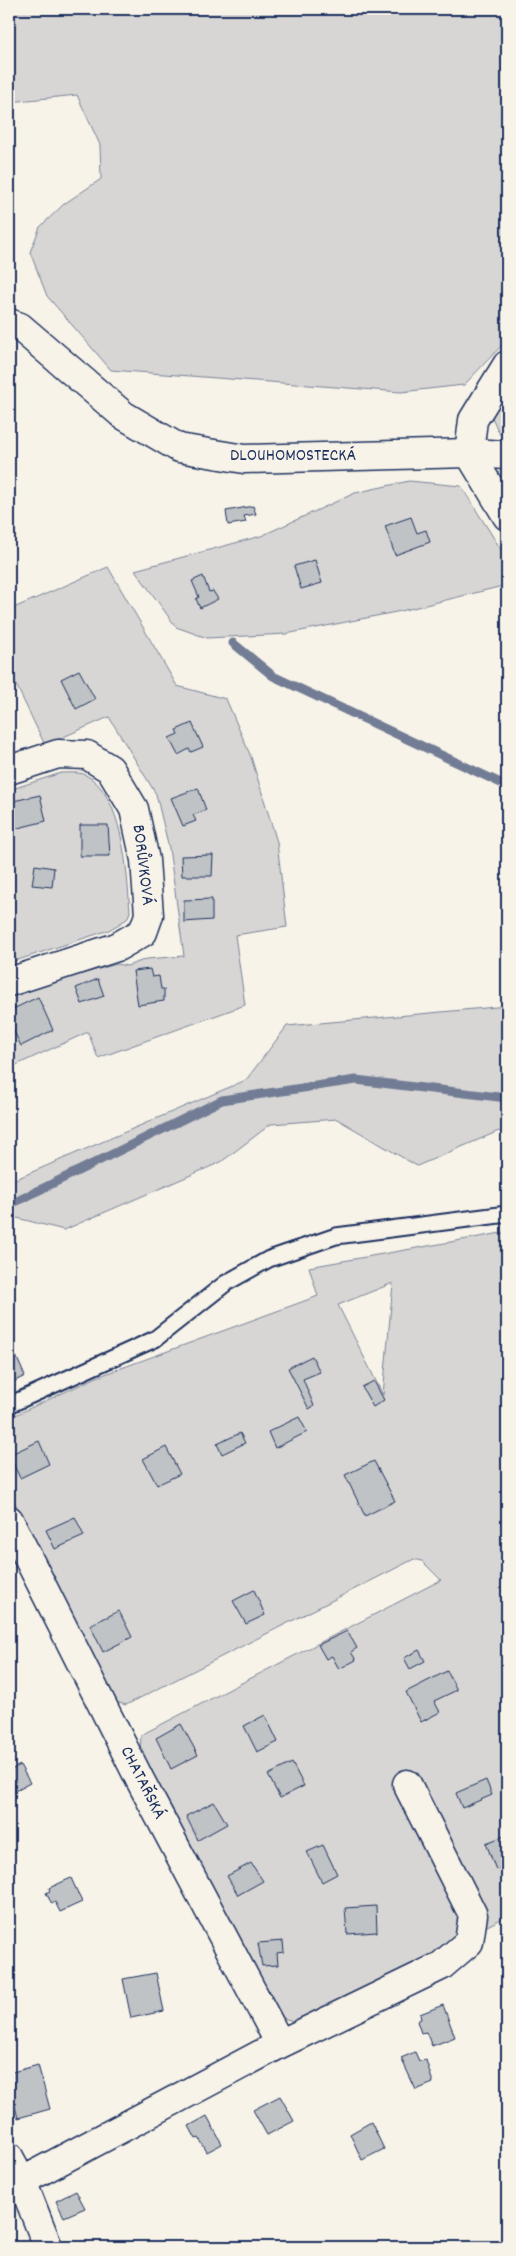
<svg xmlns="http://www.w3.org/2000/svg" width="516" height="2256" font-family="Dekko,sans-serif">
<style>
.green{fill:#d7d6d4;stroke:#798299;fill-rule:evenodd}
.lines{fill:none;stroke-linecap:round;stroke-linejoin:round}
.stream{stroke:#727c95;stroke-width:9}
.building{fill:#c0c3c5;stroke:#1b2f5e}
.lane-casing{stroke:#1b2f5e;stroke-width:19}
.street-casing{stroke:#1b2f5e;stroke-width:31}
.secondary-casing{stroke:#1b2f5e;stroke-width:31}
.lane{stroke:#f7f3e8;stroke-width:15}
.street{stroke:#f7f3e8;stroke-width:28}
.secondary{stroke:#f7f3e8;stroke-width:28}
.labels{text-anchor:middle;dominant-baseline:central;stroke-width:4;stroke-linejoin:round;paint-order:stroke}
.street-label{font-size:18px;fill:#1b2f5e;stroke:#f7f3e8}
</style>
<rect width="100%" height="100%" fill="#f7f3e8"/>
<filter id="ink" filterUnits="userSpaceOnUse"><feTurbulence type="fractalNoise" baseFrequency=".02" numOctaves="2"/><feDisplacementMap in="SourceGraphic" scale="10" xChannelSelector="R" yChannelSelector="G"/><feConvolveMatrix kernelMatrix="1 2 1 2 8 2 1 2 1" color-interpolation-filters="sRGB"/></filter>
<g filter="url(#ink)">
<path class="green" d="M 9,9 L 507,9 L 507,340 L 464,385 L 401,392 L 111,370 L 47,296 L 30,252 L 40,227 L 64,204 L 101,179 L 100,145 L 77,95 L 9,102 Z
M 507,389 L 507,435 L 500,435 L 491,415 Z
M 409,481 L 461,486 L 507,559 L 507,585 L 401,611 L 286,634 L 207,638 L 176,627 L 135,570 L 261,536 L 355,493 Z
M 108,567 L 177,686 L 226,699 L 251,757 L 277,842 L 287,927 L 235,935 L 245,1005 L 98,1058 L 88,1032 L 14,1066 L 15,1069 L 9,1071 L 9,994 L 117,964 L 127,966 L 147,959 L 184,956 L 169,848 L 156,794 L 109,717 L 45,745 L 9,670 L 9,610 Z
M 61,773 C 67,773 77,772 84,774 C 124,793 127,874 130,912 L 127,919 L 109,930 L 9,963 L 9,790 Z
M 507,1006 L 507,1137 L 499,1131 L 417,1166 L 337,1119 L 271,1124 L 221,1162 L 64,1230 L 17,1218 L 9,1222 L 9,1182 L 246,1080 L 287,1026 Z
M 507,1232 L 507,1916 L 297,2022 L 279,2017 L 172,1808 L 140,1752 L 141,1735 L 441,1580 L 422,1561 L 414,1559 L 126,1705 L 116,1702 L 9,1491 L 9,1418 L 97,1377 L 318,1296 L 309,1267 ZM 393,1283 L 383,1395 L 338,1305 Z"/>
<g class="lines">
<path class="stream" d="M 233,643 L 273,676 L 507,786
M 9,1205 L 222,1100 L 356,1080 L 507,1098"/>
</g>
<path class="building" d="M 253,506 L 256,514 L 244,516 L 246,522 L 228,525 L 226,511 Z
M 411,517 L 417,533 L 426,530 L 430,542 L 395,555 L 385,526 Z
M 315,560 L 322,583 L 301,589 L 294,566 Z
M 203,576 L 209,592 L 213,591 L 218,599 L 200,608 L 196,599 L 199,597 L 192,581 Z
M 79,670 L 95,699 L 76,709 L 61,679 Z
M 192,723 L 203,747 L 191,752 L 189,749 L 178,755 L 169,738 L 178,734 L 176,730 Z
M 198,788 L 206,810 L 193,815 L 196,821 L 183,826 L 171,798 Z
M 40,795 L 46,821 L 14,829 L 12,821 L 9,821 L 9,802 Z
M 80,825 L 108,825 L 110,856 L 80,856 Z
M 213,855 L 212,876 L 182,876 L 181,856 Z
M 35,865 L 54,868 L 52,887 L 32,885 Z
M 212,899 L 212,920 L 184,922 L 184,900 Z
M 150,969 L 152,977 L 159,976 L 161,989 L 164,989 L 164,1001 L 138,1005 L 133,971 Z
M 98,979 L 104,996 L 82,1004 L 76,988 Z
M 38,997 L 53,1030 L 21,1046 L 9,1021 L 9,1011 Z
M 16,1356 L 25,1376 L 9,1384 L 9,1359 Z
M 312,1356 L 320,1372 L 303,1379 L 314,1406 L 309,1409 L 288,1368 Z
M 374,1381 L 384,1400 L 373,1407 L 362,1387 Z
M 299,1417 L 307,1432 L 275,1448 L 268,1432 Z
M 240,1433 L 245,1443 L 222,1454 L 217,1444 Z
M 39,1441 L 49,1464 L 20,1478 L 9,1455 Z
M 166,1447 L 180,1474 L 157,1485 L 143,1459 Z
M 374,1461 L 395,1501 L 365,1516 L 345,1475 Z
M 75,1517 L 84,1536 L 55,1549 L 46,1530 Z
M 254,1590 L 265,1615 L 246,1624 L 233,1601 Z
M 119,1611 L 132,1637 L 103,1652 L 90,1625 Z
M 347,1631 L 357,1648 L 351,1652 L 356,1660 L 339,1669 L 332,1656 L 326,1659 L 318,1645 Z
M 419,1650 L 425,1661 L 410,1669 L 404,1658 Z
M 447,1671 L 457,1690 L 434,1701 L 440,1712 L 421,1722 L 406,1692 Z
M 265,1715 L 278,1742 L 257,1752 L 244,1726 Z
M 181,1724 L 198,1755 L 171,1769 L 156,1738 Z
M 292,1763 L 304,1786 L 280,1798 L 268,1775 Z
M 20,1765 L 30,1783 L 9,1794 L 9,1771 Z
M 486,1780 L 492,1795 L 462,1808 L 456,1793 Z
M 214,1802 L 227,1824 L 198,1840 L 186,1816 Z
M 507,1835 L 507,1866 L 496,1870 L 486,1843 Z
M 323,1845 L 337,1874 L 322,1882 L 307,1852 Z
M 251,1863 L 263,1881 L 238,1895 L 227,1876 Z
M 71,1878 L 82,1902 L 60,1912 L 55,1902 L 52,1904 L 46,1893 L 50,1891 L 49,1888 Z
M 376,1906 L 377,1932 L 347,1934 L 345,1908 Z
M 283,1941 L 284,1952 L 277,1953 L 278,1965 L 262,1966 L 258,1943 Z
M 156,1973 L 164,2011 L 131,2018 L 123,1979 Z
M 443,2005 L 455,2037 L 432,2046 L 426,2032 L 421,2033 L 417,2021 L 421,2019 L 420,2014 Z
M 415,2052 L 419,2061 L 426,2060 L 433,2083 L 416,2090 L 401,2058 Z
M 38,2065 L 50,2109 L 18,2118 L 9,2084 L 9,2073 Z
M 280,2096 L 294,2121 L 267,2135 L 253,2110 Z
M 207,2116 L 222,2144 L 207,2152 L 199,2138 L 196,2139 L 189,2126 Z
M 371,2122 L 384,2149 L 362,2160 L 350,2134 Z
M 76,2191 L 85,2208 L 64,2217 L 56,2201 Z"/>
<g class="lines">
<g class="lane-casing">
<path id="lane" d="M 9,1405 L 155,1339 L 226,1283 L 269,1259 L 336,1236 L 507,1214"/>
</g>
<g class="street-casing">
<path id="street" d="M 507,365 L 473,420 L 469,453 L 507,516
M 9,770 L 58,754 L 87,755 L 110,769 L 134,809 L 145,860 L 149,915 L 143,932 L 117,947 L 9,982
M 9,1520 L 140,1780 L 280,2044
M 9,2157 L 22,2181 L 48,2247
M 22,2181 L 280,2044 L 441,1966 L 469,1942 L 473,1915 L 407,1784"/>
</g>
<g class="secondary-casing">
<path id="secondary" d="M 9,323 L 20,327 L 123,415 L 179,448 L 244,459 L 469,453 L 507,455"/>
</g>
<use href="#lane" class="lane"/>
<use href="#street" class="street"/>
<use href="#secondary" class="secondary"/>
</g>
</g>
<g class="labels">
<g class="street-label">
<text x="293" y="456">DLOUHOMOSTECKÁ</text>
<text transform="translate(142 865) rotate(83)">BORŮVKOVÁ</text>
<text transform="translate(142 1783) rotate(63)">CHATAŘSKÁ</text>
</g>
</g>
<rect width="516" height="2256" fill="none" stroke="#f7f3e8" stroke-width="30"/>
<rect x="15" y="15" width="486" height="2226" fill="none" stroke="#1b2f5e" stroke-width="2" filter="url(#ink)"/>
</svg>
